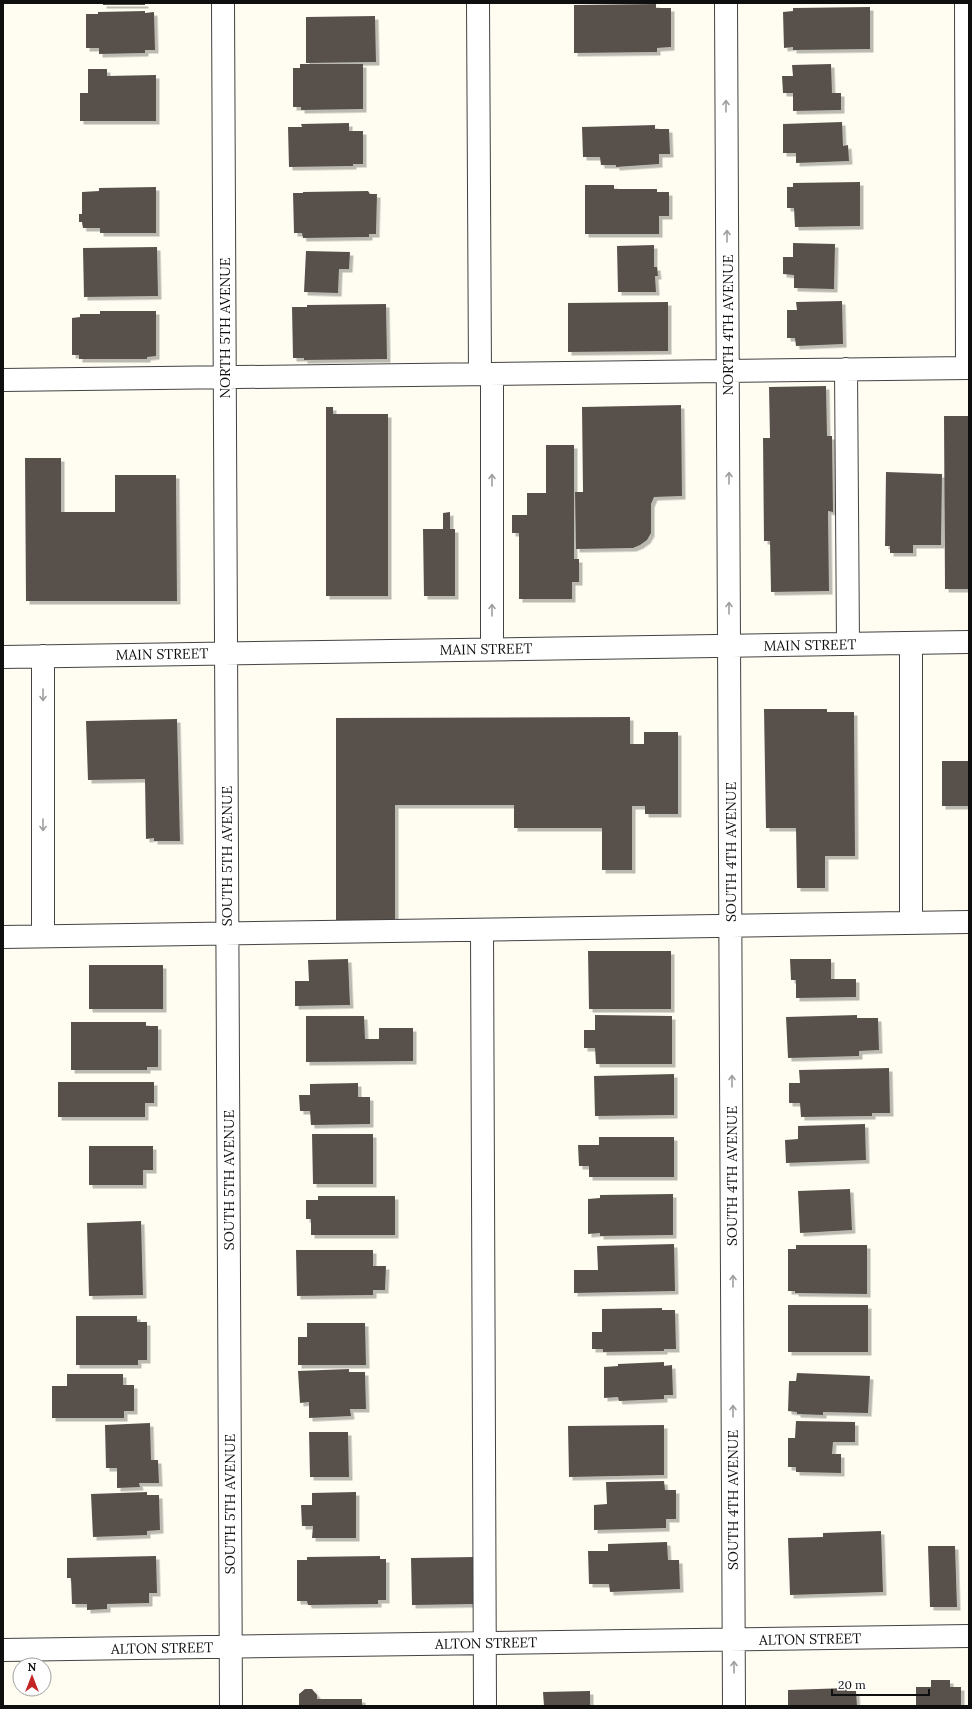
<svg xmlns="http://www.w3.org/2000/svg" width="972" height="1709" font-family="Lora,serif">
<style>
.building{fill:#59514b;filter:url(#shadow)}
.lines{fill:none;stroke-linecap:round;stroke-linejoin:round}
.minor-casing{stroke:#424242;stroke-width:24}
.minor{stroke:#fff;stroke-width:22}
.oneway{stroke:#9f9f9f}
.labels{text-anchor:middle;dominant-baseline:central;stroke-width:4;stroke-linejoin:round;paint-order:stroke}
.street-label{font-size:14px;fill:#0f0f0f;stroke:#fff}
</style>
<defs>
<filter id="shadow"><feDropShadow dx="3.5" dy="3.5" stdDeviation="0" flood-color="#0004"/></filter>
</defs>
<rect width="100%" height="100%" fill="#fffdf2"/>
<path class="building" d="M 103,3 L 145,3 L 145,5 L 103,5 Z
M 656,4 L 656,8 L 671,8 L 671,47 L 657,48 L 657,52 L 574,53 L 574,5 Z
M 870,7 L 870,49 L 793,50 L 793,47 L 784,48 L 783,12 L 793,11 L 793,8 Z
M 145,11 L 145,13 L 154,12 L 155,50 L 145,50 L 145,53 L 99,54 L 99,48 L 86,48 L 86,14 L 98,14 L 98,12 Z
M 375,16 L 376,62 L 306,63 L 306,17 Z
M 300,64 L 363,64 L 363,109 L 301,110 L 301,107 L 293,107 L 293,68 L 300,68 Z
M 831,64 L 832,93 L 841,93 L 841,110 L 793,111 L 793,93 L 783,93 L 782,76 L 793,76 L 792,65 Z
M 88,69 L 107,69 L 107,76 L 156,75 L 156,121 L 80,121 L 80,93 L 88,93 Z
M 842,122 L 843,146 L 848,145 L 849,161 L 796,163 L 796,153 L 783,153 L 783,124 Z
M 349,123 L 349,131 L 363,131 L 363,164 L 353,164 L 353,166 L 289,167 L 288,127 L 302,127 L 301,124 Z
M 655,125 L 655,129 L 669,129 L 670,154 L 659,154 L 659,164 L 616,167 L 616,165 L 601,165 L 600,157 L 583,157 L 582,127 Z
M 860,182 L 860,226 L 795,227 L 794,208 L 787,208 L 787,187 L 793,187 L 793,183 Z
M 585,185 L 614,185 L 614,189 L 657,189 L 657,192 L 669,192 L 669,216 L 659,216 L 659,234 L 585,234 Z
M 156,187 L 156,233 L 100,233 L 100,228 L 83,228 L 82,222 L 79,222 L 79,214 L 82,214 L 82,192 L 99,191 L 99,188 Z
M 368,191 L 370,194 L 377,194 L 376,234 L 369,234 L 369,237 L 303,238 L 302,233 L 294,233 L 293,193 L 303,193 L 303,192 Z
M 793,243 L 835,244 L 834,289 L 794,288 L 794,275 L 783,274 L 783,257 L 793,257 Z
M 654,245 L 654,267 L 657,267 L 658,276 L 655,276 L 656,292 L 618,292 L 617,246 Z
M 157,247 L 158,296 L 84,297 L 83,248 Z
M 306,251 L 350,252 L 349,269 L 339,269 L 338,293 L 304,292 Z
M 842,301 L 843,344 L 796,346 L 795,338 L 787,338 L 787,310 L 797,310 L 796,302 Z
M 668,302 L 668,351 L 568,352 L 568,303 Z
M 386,304 L 387,359 L 304,360 L 304,358 L 293,358 L 292,307 L 307,307 L 307,305 Z
M 100,311 L 156,311 L 156,356 L 147,357 L 147,359 L 79,359 L 79,355 L 72,355 L 72,318 L 80,317 L 80,314 L 100,314 Z
M 826,386 L 827,436 L 832,436 L 833,512 L 828,511 L 829,591 L 771,592 L 770,541 L 764,541 L 763,438 L 770,438 L 769,387 Z
M 681,405 L 682,496 L 654,497 L 651,504 L 651,533 L 647,540 L 640,545 L 633,548 L 576,549 L 575,492 L 583,492 L 582,407 Z
M 326,407 L 333,407 L 333,414 L 388,414 L 388,596 L 326,596 Z
M 944,416 L 969,416 L 969,589 L 945,589 Z
M 546,445 L 574,445 L 574,559 L 579,559 L 579,582 L 572,582 L 572,599 L 519,599 L 519,533 L 512,533 L 512,515 L 527,515 L 527,493 L 546,493 Z
M 25,458 L 61,458 L 61,512 L 115,512 L 115,475 L 176,475 L 177,601 L 26,601 Z
M 886,472 L 942,474 L 941,545 L 913,545 L 913,553 L 890,553 L 890,546 L 885,546 Z
M 450,512 L 450,529 L 455,529 L 455,596 L 424,596 L 423,529 L 443,529 L 443,513 Z
M 764,709 L 827,709 L 827,712 L 854,712 L 855,856 L 825,856 L 825,888 L 797,888 L 796,828 L 766,828 Z
M 630,717 L 630,744 L 644,744 L 644,732 L 678,732 L 678,814 L 645,814 L 645,806 L 632,806 L 632,870 L 602,870 L 602,828 L 514,828 L 514,805 L 395,805 L 395,920 L 336,920 L 336,718 Z
M 177,719 L 180,841 L 154,841 L 154,838 L 146,839 L 145,779 L 88,780 L 86,721 Z
M 942,761 L 969,761 L 969,806 L 942,806 Z
M 588,951 L 671,951 L 671,1009 L 589,1009 Z
M 348,959 L 350,1005 L 295,1006 L 295,981 L 309,981 L 308,960 Z
M 790,959 L 831,959 L 831,979 L 856,979 L 856,997 L 796,998 L 796,980 L 791,980 Z
M 89,965 L 163,965 L 163,1009 L 89,1009 Z
M 595,1015 L 672,1016 L 672,1064 L 596,1064 L 595,1048 L 584,1048 L 584,1030 L 595,1030 Z
M 857,1015 L 857,1018 L 878,1018 L 879,1050 L 859,1051 L 859,1056 L 788,1058 L 786,1017 Z
M 306,1016 L 364,1016 L 365,1039 L 379,1039 L 379,1028 L 413,1028 L 413,1061 L 306,1062 Z
M 71,1022 L 146,1022 L 146,1026 L 158,1026 L 158,1067 L 147,1067 L 147,1070 L 71,1070 Z
M 889,1068 L 890,1113 L 872,1113 L 872,1116 L 801,1117 L 800,1103 L 789,1103 L 789,1083 L 800,1083 L 799,1070 Z
M 674,1074 L 674,1115 L 595,1116 L 594,1076 Z
M 58,1082 L 154,1082 L 154,1103 L 145,1103 L 145,1117 L 58,1117 Z
M 358,1083 L 358,1097 L 370,1097 L 370,1124 L 311,1125 L 310,1111 L 300,1111 L 299,1095 L 310,1095 L 310,1084 Z
M 865,1124 L 866,1160 L 786,1163 L 785,1140 L 798,1139 L 798,1126 Z
M 312,1134 L 373,1134 L 373,1184 L 313,1184 Z
M 599,1137 L 674,1137 L 674,1177 L 589,1177 L 589,1166 L 579,1166 L 578,1145 L 599,1145 Z
M 89,1146 L 153,1146 L 153,1170 L 143,1170 L 143,1185 L 89,1185 Z
M 850,1189 L 852,1230 L 800,1233 L 798,1191 Z
M 673,1194 L 673,1235 L 600,1236 L 600,1233 L 588,1234 L 588,1199 L 600,1198 L 600,1195 Z
M 318,1196 L 395,1196 L 395,1235 L 311,1235 L 311,1219 L 306,1219 L 306,1200 L 318,1200 Z
M 141,1221 L 143,1295 L 89,1296 L 87,1223 Z
M 674,1244 L 675,1291 L 574,1293 L 574,1270 L 598,1270 L 597,1246 Z
M 796,1245 L 867,1245 L 867,1294 L 795,1293 L 795,1291 L 788,1291 L 788,1249 L 796,1249 Z
M 296,1250 L 373,1250 L 373,1266 L 386,1266 L 385,1290 L 373,1290 L 373,1295 L 297,1296 Z
M 788,1305 L 868,1305 L 868,1352 L 788,1352 Z
M 662,1308 L 662,1310 L 675,1310 L 676,1349 L 664,1349 L 664,1351 L 603,1352 L 603,1349 L 592,1349 L 592,1332 L 602,1332 L 602,1309 Z
M 76,1316 L 137,1316 L 137,1322 L 147,1322 L 147,1360 L 138,1360 L 138,1365 L 76,1365 Z
M 307,1323 L 365,1323 L 366,1365 L 298,1365 L 298,1337 L 307,1337 Z
M 664,1362 L 664,1366 L 672,1365 L 673,1395 L 664,1395 L 664,1399 L 619,1401 L 618,1397 L 604,1398 L 604,1367 L 618,1366 L 618,1364 Z
M 349,1369 L 349,1372 L 365,1372 L 366,1409 L 350,1409 L 351,1416 L 309,1418 L 309,1402 L 300,1403 L 298,1371 Z
M 797,1373 L 870,1376 L 868,1413 L 823,1412 L 823,1415 L 797,1414 L 797,1412 L 788,1411 L 789,1381 L 796,1381 Z
M 67,1374 L 123,1374 L 123,1385 L 134,1385 L 134,1411 L 124,1411 L 124,1418 L 52,1418 L 52,1386 L 67,1386 Z
M 796,1421 L 855,1422 L 855,1442 L 833,1442 L 832,1454 L 841,1454 L 841,1473 L 796,1472 L 796,1467 L 788,1467 L 788,1438 L 795,1438 Z
M 150,1423 L 151,1460 L 158,1460 L 159,1483 L 139,1483 L 140,1487 L 117,1488 L 117,1468 L 106,1468 L 105,1425 Z
M 664,1425 L 664,1475 L 569,1477 L 568,1426 Z
M 309,1432 L 348,1432 L 349,1477 L 310,1477 Z
M 664,1481 L 665,1490 L 676,1490 L 676,1519 L 666,1519 L 666,1528 L 594,1530 L 594,1505 L 607,1504 L 606,1482 Z
M 147,1492 L 147,1495 L 159,1495 L 160,1530 L 147,1531 L 147,1535 L 93,1537 L 91,1494 Z
M 356,1492 L 356,1538 L 312,1538 L 313,1526 L 302,1526 L 301,1505 L 312,1505 L 312,1493 Z
M 881,1531 L 883,1592 L 790,1595 L 788,1538 L 823,1537 L 823,1533 Z
M 667,1542 L 668,1560 L 679,1560 L 680,1589 L 610,1592 L 609,1584 L 589,1584 L 588,1551 L 608,1551 L 608,1544 Z
M 928,1546 L 955,1546 L 957,1607 L 930,1607 Z
M 156,1556 L 157,1593 L 149,1593 L 149,1603 L 107,1604 L 107,1609 L 87,1610 L 87,1604 L 72,1604 L 71,1578 L 67,1578 L 67,1558 Z
M 380,1556 L 380,1559 L 386,1559 L 386,1600 L 378,1600 L 378,1604 L 308,1605 L 307,1601 L 297,1601 L 297,1560 L 307,1560 L 307,1557 Z
M 474,1557 L 475,1604 L 412,1605 L 411,1558 Z
M 931,1680 L 950,1680 L 950,1687 L 961,1687 L 961,1706 L 916,1706 L 916,1687 L 931,1687 Z
M 847,1688 L 847,1691 L 856,1691 L 857,1706 L 788,1706 L 788,1690 Z
M 305,1689 L 312,1689 L 317,1695 L 317,1699 L 362,1699 L 362,1706 L 299,1706 L 299,1694 Z
M 590,1691 L 590,1706 L 544,1706 L 543,1692 Z"/>
<g class="lines">
<g class="minor-casing">
<path id="minor" d="M 223,3 L 231,1706
M 478,3 L 480,374
M 726,3 L 734,1706
M 966,3 L 967,368
M 846,369 L 848,644
M 3,380 L 969,368
M 492,649 L 492,374
M 3,657 L 969,642
M 911,923 L 911,643
M 482,930 L 485,1706
M 43,936 L 43,656
M 3,937 L 969,922
M 3,1650 L 969,1636"/>
</g>
<use href="#minor" class="minor"/>
</g>
<defs><path id="oneway-shaft" d="M-6 0H5M1.5-3L5.5 0L1.5 3" fill="none" stroke-width="1.6" stroke-linecap="round" stroke-linejoin="round"/></defs>
<g class="oneway">
<use href="#oneway-shaft" transform="translate(726 106) rotate(-90)"/>
<use href="#oneway-shaft" transform="translate(727 236) rotate(-90)"/>
<use href="#oneway-shaft" transform="translate(729 478) rotate(-90)"/>
<use href="#oneway-shaft" transform="translate(492 480) rotate(-90)"/>
<use href="#oneway-shaft" transform="translate(729 608) rotate(-90)"/>
<use href="#oneway-shaft" transform="translate(492 610) rotate(-90)"/>
<use href="#oneway-shaft" transform="translate(43 695) rotate(90)"/>
<use href="#oneway-shaft" transform="translate(43 825) rotate(90)"/>
<use href="#oneway-shaft" transform="translate(732 1081) rotate(-90)"/>
<use href="#oneway-shaft" transform="translate(733 1281) rotate(-90)"/>
<use href="#oneway-shaft" transform="translate(733 1411) rotate(-90)"/>
<use href="#oneway-shaft" transform="translate(734 1667) rotate(-90)"/>
</g>
<g class="labels">
<g class="street-label">
<text transform="translate(728 325) rotate(-90)">NORTH 4TH AVENUE</text>
<text transform="translate(225 328) rotate(-90)">NORTH 5TH AVENUE</text>
<text transform="translate(810 645) rotate(-1)">MAIN STREET</text>
<text transform="translate(486 649) rotate(-1)">MAIN STREET</text>
<text transform="translate(162 654) rotate(-1)">MAIN STREET</text>
<text transform="translate(731 852) rotate(-90)">SOUTH 4TH AVENUE</text>
<text transform="translate(227 856) rotate(-90)">SOUTH 5TH AVENUE</text>
<text transform="translate(732 1176) rotate(-90)">SOUTH 4TH AVENUE</text>
<text transform="translate(229 1180) rotate(-90)">SOUTH 5TH AVENUE</text>
<text transform="translate(733 1500) rotate(-90)">SOUTH 4TH AVENUE</text>
<text transform="translate(230 1504) rotate(-90)">SOUTH 5TH AVENUE</text>
<text transform="translate(810 1639) rotate(-1)">ALTON STREET</text>
<text transform="translate(486 1643) rotate(-1)">ALTON STREET</text>
<text transform="translate(162 1648) rotate(-1)">ALTON STREET</text>
</g>
</g>
<rect width="972" height="1709" fill="none" stroke="#0f0f0f" stroke-width="8"/>
<g transform="translate(32 1677)"><circle r="19" fill="#ffffff" stroke="#9f9f9f"/>
<path d="M0-3L7 15L0 10L-7 15Z" fill="#c32524"/>
<text y="-6" font-size="11" font-weight="bold" text-anchor="middle" fill="#0f0f0f">N</text>
</g>
<path d="M832 1689v6h97v-6" fill="none" stroke="#0f0f0f" stroke-width="2"/>
<text x="838" y="1689" font-size="12" fill="#0f0f0f" stroke="#ffffff" stroke-width="3" paint-order="stroke">20 m</text>
</svg>
